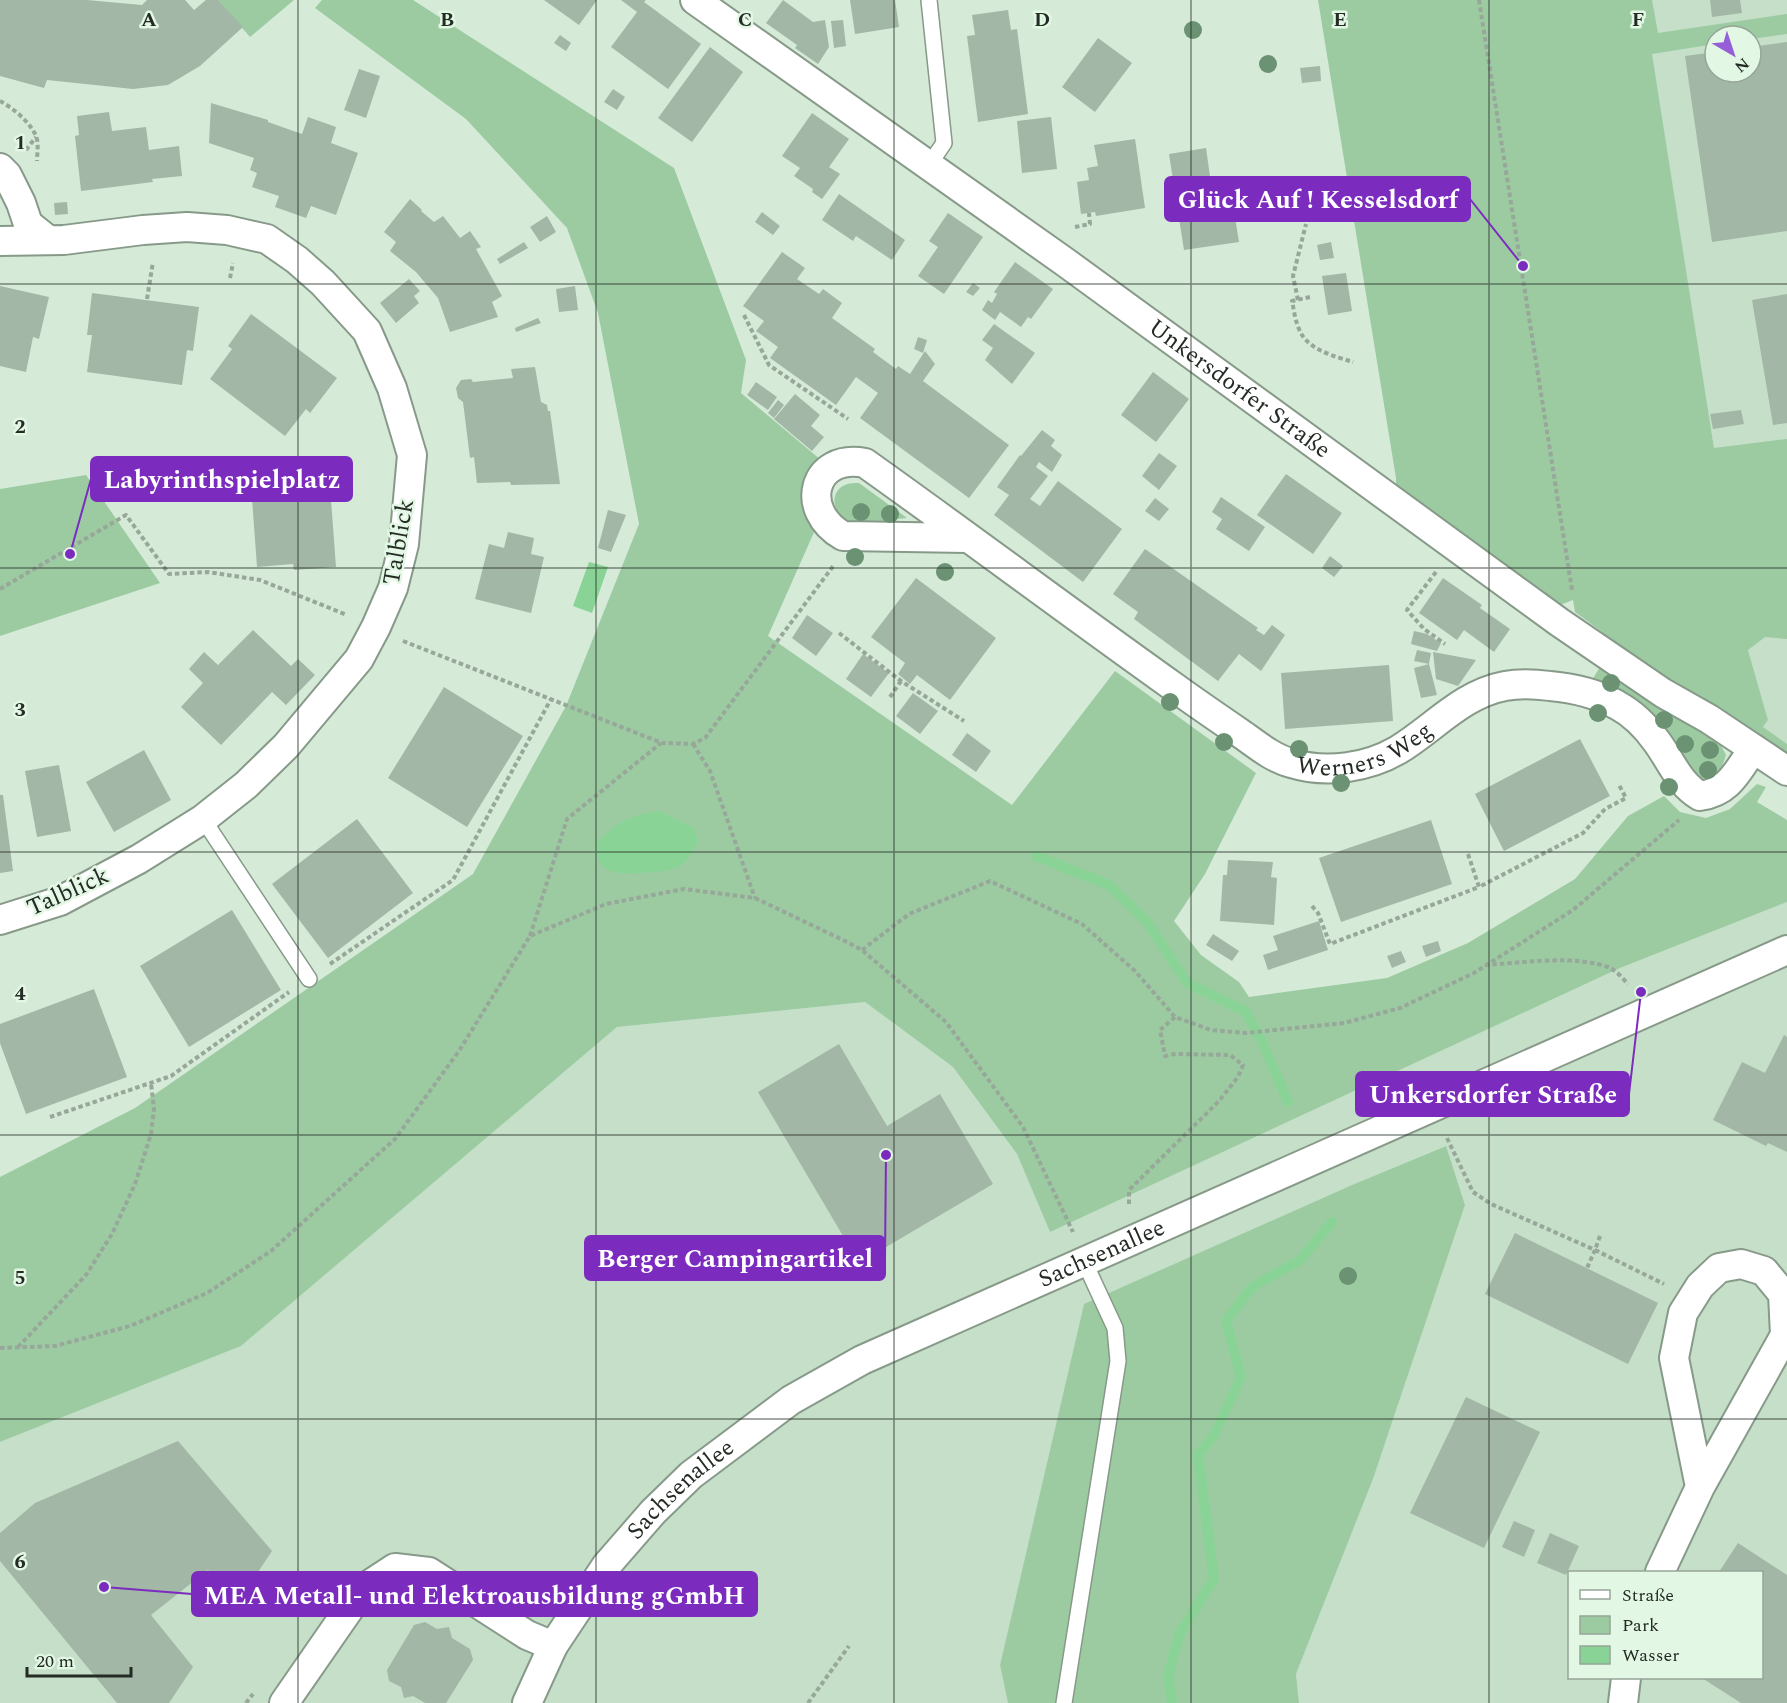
<svg xmlns="http://www.w3.org/2000/svg" width="1787" height="1703" font-family="Spectral,serif">
<style>
.built{fill:#c5dfc8;fill-rule:evenodd}
.green{fill:#9ccba2}
.water{fill:#8ad396}
.lines{fill:none;stroke-linecap:round;stroke-linejoin:round}
.stream{stroke:#8ad396;stroke-width:10}
.building{fill:#a3b7a6}
.lane-casing{stroke:#879a89;stroke-width:18}
.street-casing{stroke:#879a89;stroke-width:32}
.path{stroke:#97a799;stroke-width:4;stroke-dasharray:4.5 3;stroke-linecap:butt}
.lane{stroke:#fff;stroke-width:15}
.street{stroke:#fff;stroke-width:28}
.tree{fill:#6c9274}
.grid{fill:none;stroke:#232b24;stroke-width:1.5;stroke-opacity:0.55}
.labels{text-anchor:middle;dominant-baseline:central;stroke-width:5;stroke-linejoin:round;paint-order:stroke}
.street-label{font-size:24px;fill:#232b24;stroke:#e3f7e5}
.grid-label{font-size:20px;text-anchor:middle;font-weight:bold;fill:#232b24;stroke:#e3f7e5;stroke-width:5;stroke-linejoin:round;paint-order:stroke}
.leader{fill:none;stroke:#7b2cbf;stroke-width:2}
.callout-dot{fill:#7b2cbf;stroke:#e3f7e5;stroke-width:2}
.callout{fill:#7b2cbf;stroke:#7b2cbf;stroke-width:2}
.callout-label{font-size:26px;text-anchor:middle;font-weight:bold;fill:#fff}
</style>
<rect width="100%" height="100%" fill="#d6ead8"/>
<path class="built" d="M 1643,0 L 1787,0 L 1787,744 L 1763,727 L 1768,720 L 1748,650 L 1714,448 ZM 1715,36 L 1751,36 L 1751,72 L 1715,72 Z
M 1787,902 L 1787,1703 L 1299,1703 L 1296,1674 L 1373,1479 L 1465,1205 L 1445,1146 L 1352,1185 L 1084,1304 L 1000,1665 L 1008,1703 L 0,1703 L 0,1442 L 241,1346 L 617,1027 L 865,1002 L 953,1067 L 1017,1154 L 1050,1232 L 1620,968 ZM 1570,1572 L 1762,1572 L 1762,1678 L 1570,1678 Z"/>
<path class="green" d="M 218,0 L 294,0 L 250,37 Z
M 322,0 L 413,0 L 674,168 L 746,360 L 741,393 L 821,460 C 799,490 798,496 815,530 L 768,636 L 1012,805 L 1115,671 L 1256,773 L 1205,874 L 1174,921 L 1201,955 L 1239,982 L 1249,997 L 1387,978 L 1468,943 L 1575,879 L 1628,816 L 1664,796 L 1680,812 L 1706,818 L 1730,809 L 1757,784 L 1766,787 L 1757,802 L 1787,820 L 1787,902 L 1620,968 L 1050,1232 L 1017,1154 L 953,1067 L 865,1002 L 617,1027 L 241,1346 L 0,1442 L 0,1177 L 135,1108 L 473,874 L 566,706 L 639,524 L 598,313 L 567,228 L 466,119 L 315,8 Z
M 1318,0 L 1652,0 L 1658,33 L 1787,14 L 1787,34 L 1751,39 L 1751,36 L 1715,36 L 1715,44 L 1652,54 L 1714,448 L 1787,439 L 1787,639 L 1765,637 L 1748,650 L 1768,720 L 1763,727 L 1787,744 L 1787,759 L 1609,644 L 1601,631 L 1575,612 L 1573,600 L 1555,607 L 1396,490 L 1396,478 Z
M 86,475 L 160,583 L 0,636 L 0,489 Z
M 859,483 L 907,518 C 891,519 864,525 849,521 C 833,517 828,492 845,485 C 849,483 855,483 859,483 Z
M 1600,667 L 1717,738 L 1726,755 L 1720,773 L 1702,783 L 1592,680 Z
M 1446,1146 L 1465,1205 L 1373,1479 L 1296,1674 L 1299,1703 L 1008,1703 L 1000,1665 L 1084,1304 L 1352,1185 Z"/>
<path class="water" d="M 1334,194 L 1337,214 L 1297,221 L 1293,202 Z
M 589,562 L 608,567 L 592,613 L 573,606 Z
M 659,811 L 694,828 L 698,842 C 692,852 689,861 678,867 C 671,872 659,871 651,872 C 624,874 595,879 596,843 C 616,822 631,815 659,811 Z"/>
<g class="lines">
<path class="stream" d="M 1036,856 L 1109,885 L 1147,922 L 1187,983 L 1245,1011 L 1261,1039 L 1288,1102
M 1172,1703 L 1168,1676 L 1179,1635 L 1214,1579 L 1198,1455 L 1214,1435 L 1241,1377 L 1226,1321 L 1252,1287 L 1300,1260 L 1332,1222"/>
</g>
<path class="building" d="M 0,0 L 87,0 L 142,5 L 147,0 L 185,0 L 194,10 L 206,0 L 218,0 L 243,27 L 200,66 L 168,85 L 133,89 L 47,80 L 44,88 L 0,76 Z
M 544,0 L 597,0 L 579,25 Z
M 621,0 L 646,0 L 644,2 L 701,44 L 668,89 L 611,47 L 637,12 Z
M 783,0 L 813,22 L 825,20 L 829,47 L 818,64 L 795,48 L 797,45 L 766,23 Z
M 850,0 L 895,0 L 899,27 L 855,34 Z
M 1710,0 L 1740,0 L 1742,13 L 1712,17 Z
M 1008,10 L 1011,30 L 1017,29 L 1028,114 L 978,122 L 967,36 L 975,35 L 972,15 Z
M 843,20 L 846,46 L 834,48 L 831,21 Z
M 560,35 L 571,43 L 566,51 L 554,43 Z
M 1098,38 L 1132,63 L 1095,112 L 1062,87 Z
M 1787,42 L 1787,231 L 1712,242 L 1685,56 L 1715,52 L 1715,72 L 1751,72 L 1751,47 Z
M 710,47 L 743,72 L 692,142 L 658,118 Z
M 1320,66 L 1321,81 L 1302,83 L 1300,68 Z
M 359,69 L 380,76 L 366,118 L 344,110 Z
M 613,89 L 625,97 L 617,110 L 604,102 Z
M 211,103 L 268,120 L 268,122 L 302,134 L 308,117 L 336,127 L 331,143 L 358,153 L 336,215 L 311,206 L 306,218 L 275,207 L 279,196 L 252,187 L 257,173 L 250,170 L 254,158 L 209,143 Z
M 109,112 L 112,131 L 146,127 L 149,150 L 179,146 L 182,176 L 152,179 L 153,182 L 81,191 L 75,136 L 79,135 L 77,116 Z
M 812,113 L 849,139 L 829,167 L 840,174 L 822,199 L 812,192 L 813,189 L 794,176 L 800,168 L 782,156 Z
M 1051,117 L 1057,169 L 1022,173 L 1017,121 Z
M 1135,139 L 1145,208 L 1096,216 L 1095,212 L 1081,214 L 1077,182 L 1089,180 L 1087,168 L 1098,166 L 1094,145 Z
M 1206,148 L 1211,183 L 1229,180 L 1239,242 L 1184,250 L 1169,154 Z
M 839,194 L 905,240 L 892,260 L 856,236 L 853,241 L 822,220 Z
M 410,199 L 422,210 L 421,211 L 434,222 L 443,216 L 460,238 L 470,231 L 481,247 L 476,249 L 502,296 L 492,302 L 498,317 L 450,332 L 438,298 L 416,272 L 390,251 L 396,242 L 384,232 Z
M 67,202 L 68,214 L 55,215 L 54,203 Z
M 762,212 L 780,226 L 773,235 L 755,222 Z
M 948,213 L 983,237 L 944,294 L 918,276 L 938,247 L 929,241 Z
M 547,216 L 556,232 L 540,242 L 530,227 Z
M 524,242 L 528,248 L 500,264 L 497,259 Z
M 1331,242 L 1334,258 L 1320,260 L 1317,245 Z
M 782,252 L 805,268 L 797,279 L 819,294 L 823,289 L 842,303 L 832,318 L 875,349 L 873,352 L 896,369 L 898,366 L 910,374 L 925,351 L 935,364 L 923,381 L 1009,445 L 969,498 L 860,418 L 878,393 L 856,377 L 836,405 L 770,358 L 778,347 L 756,331 L 764,321 L 743,306 Z
M 1015,262 L 1053,289 L 1031,319 L 1028,317 L 1021,327 L 1000,312 L 995,320 L 982,310 L 988,300 L 992,303 L 997,294 L 994,292 Z
M 1346,273 L 1352,311 L 1328,315 L 1322,276 Z
M 409,279 L 420,291 L 414,296 L 419,303 L 396,323 L 380,303 Z
M 973,283 L 980,288 L 973,296 L 966,292 Z
M 0,286 L 49,297 L 39,339 L 33,337 L 26,372 L 0,366 Z
M 575,286 L 578,310 L 559,312 L 556,289 Z
M 92,293 L 199,307 L 193,351 L 187,350 L 182,385 L 87,372 L 92,335 L 87,335 Z
M 1787,294 L 1787,423 L 1773,425 L 1752,300 Z
M 251,314 L 337,378 L 310,413 L 306,409 L 285,436 L 210,379 L 232,349 L 228,346 Z
M 538,318 L 541,323 L 516,332 L 515,328 Z
M 994,324 L 1035,353 L 1012,384 L 985,360 L 993,348 L 982,340 Z
M 918,337 L 927,340 L 923,353 L 914,349 Z
M 535,367 L 541,402 L 547,405 L 548,411 L 550,411 L 560,484 L 511,485 L 510,482 L 477,483 L 474,457 L 470,458 L 463,402 L 458,398 L 456,388 L 461,380 L 471,379 L 473,382 L 513,378 L 511,369 Z
M 1153,372 L 1189,399 L 1156,442 L 1121,415 Z
M 756,382 L 777,397 L 768,410 L 747,395 Z
M 795,394 L 820,415 L 811,426 L 824,437 L 812,451 L 774,419 Z
M 778,400 L 784,405 L 774,418 L 768,413 Z
M 1741,410 L 1744,424 L 1713,429 L 1710,414 Z
M 1042,430 L 1055,440 L 1051,446 L 1062,455 L 1052,472 L 1039,462 L 1036,467 L 1048,476 L 1030,499 L 1040,506 L 1058,481 L 1122,529 L 1083,582 L 994,515 L 1009,495 L 997,487 L 1020,455 L 1021,456 Z
M 1159,453 L 1177,466 L 1159,490 L 1142,476 Z
M 328,459 L 336,567 L 294,570 L 293,564 L 257,567 L 250,471 L 286,468 L 286,463 Z
M 1286,474 L 1342,513 L 1313,554 L 1257,515 Z
M 1221,497 L 1265,527 L 1249,551 L 1216,529 L 1222,519 L 1212,512 Z
M 1155,498 L 1169,509 L 1159,521 L 1145,511 Z
M 608,510 L 626,515 L 611,552 L 598,548 Z
M 508,532 L 534,538 L 531,554 L 544,557 L 531,613 L 475,599 L 489,544 L 504,548 Z
M 1145,549 L 1258,628 L 1256,630 L 1264,635 L 1272,625 L 1285,635 L 1261,671 L 1239,654 L 1218,681 L 1134,619 L 1138,612 L 1113,594 Z
M 1330,556 L 1343,566 L 1334,577 L 1322,568 Z
M 916,578 L 996,638 L 950,700 L 917,675 L 910,684 L 898,674 L 905,663 L 871,637 Z
M 1443,578 L 1482,605 L 1480,608 L 1510,629 L 1494,652 L 1464,630 L 1457,640 L 1419,613 Z
M 807,615 L 833,633 L 816,656 L 792,638 Z
M 253,630 L 291,666 L 298,659 L 315,675 L 286,705 L 272,692 L 221,745 L 181,707 L 203,683 L 189,669 L 204,652 L 218,665 Z
M 1414,631 L 1427,634 L 1441,643 L 1437,651 L 1411,644 Z
M 1417,650 L 1431,653 L 1429,664 L 1414,661 Z
M 1433,652 L 1476,660 L 1458,686 L 1436,679 Z
M 863,654 L 889,673 L 871,697 L 846,679 Z
M 1429,664 L 1437,695 L 1421,698 L 1414,668 Z
M 1389,665 L 1393,721 L 1285,729 L 1281,673 Z
M 444,687 L 523,736 L 467,827 L 388,778 Z
M 913,693 L 938,711 L 920,734 L 896,716 Z
M 967,733 L 991,751 L 976,772 L 952,755 Z
M 1580,739 L 1610,796 L 1504,851 L 1475,794 Z
M 144,750 L 171,800 L 114,832 L 86,782 Z
M 59,765 L 71,831 L 37,837 L 25,771 Z
M 0,795 L 3,795 L 13,871 L 0,873 Z
M 357,819 L 413,893 L 328,958 L 272,884 Z
M 1431,820 L 1452,884 L 1341,922 L 1319,858 Z
M 1228,860 L 1273,862 L 1271,877 L 1277,878 L 1274,925 L 1220,921 L 1223,875 L 1227,875 Z
M 232,910 L 281,990 L 189,1047 L 140,966 Z
M 1319,921 L 1328,950 L 1268,970 L 1263,955 L 1278,950 L 1273,936 Z
M 1213,934 L 1239,951 L 1232,961 L 1206,945 Z
M 1438,941 L 1441,951 L 1426,957 L 1422,946 Z
M 1401,951 L 1406,962 L 1392,968 L 1387,956 Z
M 94,989 L 127,1077 L 26,1114 L 0,1043 L 0,1024 Z
M 1784,1035 L 1787,1037 L 1787,1152 L 1768,1143 L 1766,1146 L 1713,1120 L 1742,1062 L 1765,1073 Z
M 839,1044 L 887,1126 L 940,1094 L 993,1184 L 859,1263 L 758,1092 Z
M 1515,1233 L 1658,1303 L 1628,1364 L 1485,1294 Z
M 1466,1397 L 1540,1432 L 1484,1548 L 1410,1513 Z
M 178,1441 L 272,1551 L 236,1605 L 208,1570 L 151,1615 L 193,1667 L 169,1703 L 117,1703 L 0,1561 L 0,1533 L 35,1503 Z
M 1514,1521 L 1535,1530 L 1524,1557 L 1502,1547 Z
M 1550,1533 L 1579,1546 L 1566,1575 L 1537,1563 Z
M 1738,1543 L 1787,1575 L 1787,1703 L 1741,1703 L 1702,1678 L 1762,1678 L 1762,1572 L 1719,1572 Z
M 425,1622 L 437,1629 L 449,1627 L 452,1638 L 470,1649 L 473,1660 L 446,1703 L 425,1703 L 413,1696 L 404,1698 L 401,1687 L 389,1681 L 387,1670 L 414,1625 Z"/>
<g class="lines">
<g class="lane-casing">
<path id="lane" d="M 929,0 L 944,143 L 929,165
M 203,819 L 309,979
M 1064,1703 L 1118,1361 L 1115,1328 L 1084,1261"/>
</g>
<g class="street-casing">
<g id="street">
<path id="s1" d="M 695,0 L 1065,262 L 1559,622 L 1663,693 L 1709,719 L 1787,771"/>
<path d="M 0,168 L 7,175 L 21,203 L 28,224 L 48,240"/>
<path d="M 0,241 L 64,240 L 143,230 L 187,227 L 227,230 L 267,239 L 297,260 L 323,283 L 367,331 L 392,388 L 412,455 L 404,544 L 393,588 L 376,627 L 359,659 L 286,746 L 246,785 L 203,819 L 139,859 L 60,901 L 0,920"/>
<path id="s2" d="M 967,538 L 843,536 C 798,510 813,453 865,463 C 969,537 1070,613 1174,687 C 1196,703 1218,718 1240,733 C 1256,744 1272,758 1291,763 C 1326,774 1367,768 1398,750 C 1433,729 1462,694 1505,686 C 1520,683 1535,684 1550,686 C 1573,688 1596,693 1617,705 C 1632,713 1647,728 1657,742 C 1671,761 1679,784 1700,796 C 1729,792 1737,772 1753,749"/>
<path d="M 1660,1572 L 1700,1487 L 1785,1335 L 1783,1294 L 1764,1271 L 1741,1264 L 1719,1268 L 1700,1286 L 1683,1313 L 1674,1358 L 1700,1487"/>
<path d="M 284,1703 L 363,1589 L 395,1568 L 429,1572 L 527,1635 L 553,1646"/>
<path id="s3" d="M 527,1703 L 553,1646 L 606,1566 L 653,1512 L 691,1475 L 791,1400 L 862,1360 L 1787,950"/>
<path d="M 1623,1703 L 1626,1678"/>
</g>
</g>
<path class="path" d="M 1479,0 L 1572,590
M 0,101 C 13,108 30,122 36,136 C 39,143 37,154 37,161
M 26,150 L 36,137
M 1075,227 L 1090,224 L 1089,213
M 230,278 L 233,263
M 1310,297 L 1292,301 C 1294,310 1295,320 1299,329 C 1307,350 1334,356 1353,362
M 147,299 L 153,262
M 1298,300 L 1293,276 L 1306,224
M 744,315 L 769,365 L 848,419
M 1436,572 L 1407,610 L 1424,629 L 1445,644
M 0,589 L 126,515 L 169,574 L 208,572 L 260,580 L 347,615
M 839,633 L 901,681 L 964,721
M 403,641 L 662,743 L 693,744 L 705,738 L 834,565
M 890,697 L 901,681
M 693,744 L 710,771 L 755,898
M 1468,854 L 1479,887 L 1583,833 L 1605,809 L 1626,798 L 1619,785
M 1312,906 L 1318,913 L 1330,944 L 1479,887
M 530,936 L 567,819 L 661,743
M 862,950 L 909,914 L 990,881 L 1082,924 L 1135,971 L 1175,1017 L 1211,1030 L 1246,1033 L 1344,1023 L 1400,1008 L 1474,973 L 1573,910 L 1679,820
M 330,964 L 453,880 L 551,699
M 1485,965 C 1520,963 1578,954 1610,968 C 1617,971 1623,979 1628,984
M 50,1117 L 171,1076 L 289,992
M 1447,1138 L 1473,1192 L 1491,1204 L 1595,1250 L 1587,1268
M 1129,1204 L 1129,1190 L 1219,1101 L 1238,1077 L 1243,1065 L 1230,1055 L 1175,1054 L 1165,1056 L 1160,1030 L 1175,1017
M 1600,1236 L 1595,1250 L 1664,1284
M 18,1347 L 86,1275 L 112,1234 L 135,1184 L 151,1134 L 154,1109 L 151,1083
M 0,1348 L 55,1346 L 130,1326 L 207,1293 L 271,1251 L 395,1139 L 459,1051 L 530,936 L 606,904 L 684,889 L 755,898 L 841,939 L 862,950 L 946,1022 L 1023,1127 L 1073,1232
M 527,1595 L 546,1598
M 625,1601 L 633,1589
M 246,1703 L 253,1694
M 808,1703 L 849,1646"/>
<use href="#lane" class="lane"/>
<use href="#street" class="street"/>
</g>
<g class="tree">
<circle cx="1193" cy="30" r="9"/>
<circle cx="1268" cy="64" r="9"/>
<circle cx="861" cy="512" r="9"/>
<circle cx="890" cy="514" r="9"/>
<circle cx="855" cy="557" r="9"/>
<circle cx="945" cy="572" r="9"/>
<circle cx="1611" cy="683" r="9"/>
<circle cx="1170" cy="702" r="9"/>
<circle cx="1598" cy="713" r="9"/>
<circle cx="1664" cy="720" r="9"/>
<circle cx="1224" cy="742" r="9"/>
<circle cx="1685" cy="744" r="9"/>
<circle cx="1299" cy="749" r="9"/>
<circle cx="1710" cy="750" r="9"/>
<circle cx="1708" cy="770" r="9"/>
<circle cx="1341" cy="783" r="9"/>
<circle cx="1669" cy="787" r="9"/>
<circle cx="1348" cy="1276" r="9"/>
</g>
<path class="grid" d="M 298,0 L 298,1703M 596,0 L 596,1703M 894,0 L 894,1703M 1191,0 L 1191,1703M 1489,0 L 1489,1703M 0,284 L 1787,284M 0,568 L 1787,568M 0,852 L 1787,852M 0,1135 L 1787,1135M 0,1419 L 1787,1419"/>
<g class="labels">
<g class="street-label">
<text stroke="none"><textPath href="#s1" startOffset="669">Unkersdorfer Straße</textPath></text>
<text transform="translate(399 542) rotate(-80)">Talblick</text>
<text stroke="none"><textPath href="#s2" startOffset="842">Werners Weg</textPath></text>
<text transform="translate(68 892) rotate(-24)">Talblick</text>
<text stroke="none"><textPath href="#s3" startOffset="752">Sachsenallee</textPath></text>
<text stroke="none"><textPath href="#s3" startOffset="266">Sachsenallee</textPath></text>
</g>
</g>
<g class="grid-label">
<text x="149" y="26">A</text>
<text x="447" y="26">B</text>
<text x="745" y="26">C</text>
<text x="1042" y="26">D</text>
<text x="1340" y="26">E</text>
<text x="1638" y="26">F</text>
<text x="20" y="149">1</text>
<text x="20" y="433">2</text>
<text x="20" y="716">3</text>
<text x="20" y="1000">4</text>
<text x="20" y="1284">5</text>
<text x="20" y="1568">6</text>
</g>
<path class="leader" d="M1523 266L1470 199M70 554L91 479M1641 992L1629 1094M886 1155L885 1258M104 1587L192 1594"/>
<g class="callout-dot">
<circle cx="1523" cy="266" r="6"/>
<circle cx="70" cy="554" r="6"/>
<circle cx="1641" cy="992" r="6"/>
<circle cx="886" cy="1155" r="6"/>
<circle cx="104" cy="1587" r="6"/>
</g>
<g class="callout">
<rect x="1165" y="177" width="305" height="44" rx="6"/>
<rect x="91" y="457" width="261" height="44" rx="6"/>
<rect x="1356" y="1072" width="273" height="44" rx="6"/>
<rect x="585" y="1236" width="300" height="44" rx="6"/>
<rect x="192" y="1572" width="565" height="44" rx="6"/>
</g>
<g class="callout-label">
<text x="1318" y="208">Glück Auf ! Kesselsdorf</text>
<text x="222" y="488">Labyrinthspielplatz</text>
<text x="1493" y="1103">Unkersdorfer Straße</text>
<text x="735" y="1267">Berger Campingartikel</text>
<text x="474" y="1604">MEA Metall- und Elektroausbildung gGmbH</text>
</g>
<rect x="1568" y="1571" width="195" height="108" fill="#e3f7e5" stroke="#96a598" stroke-width="1.5"/>
<rect x="1580" y="1590" width="30" height="9" fill="#ffffff" stroke="#96a598" stroke-width="1.5"/>
<text x="1622" y="1601" font-size="18" fill="#232b24">Straße</text>
<rect x="1580" y="1616" width="30" height="18" fill="#9ccba2" stroke="#96a598" stroke-width="1.5"/>
<text x="1622" y="1631" font-size="18" fill="#232b24">Park</text>
<rect x="1580" y="1646" width="30" height="18" fill="#8ad396" stroke="#96a598" stroke-width="1.5"/>
<text x="1622" y="1661" font-size="18" fill="#232b24">Wasser</text>
<g transform="translate(1733 54) rotate(141)"><circle r="28" fill="#e3f7e5" stroke="#96a598" stroke-width="1.5"/>
<path d="M0-4.5L10 22L0 15L-10 22Z" fill="#955fd8"/>
<text y="-9" font-size="16" font-weight="bold" text-anchor="middle" fill="#232b24">N</text>
</g>
<path d="M27 1667v9h104v-9" fill="none" stroke="#232b24" stroke-width="3"/>
<text x="36" y="1667" font-size="18" fill="#232b24" stroke="#e3f7e5" stroke-width="4.5" paint-order="stroke">20 m</text>
</svg>
